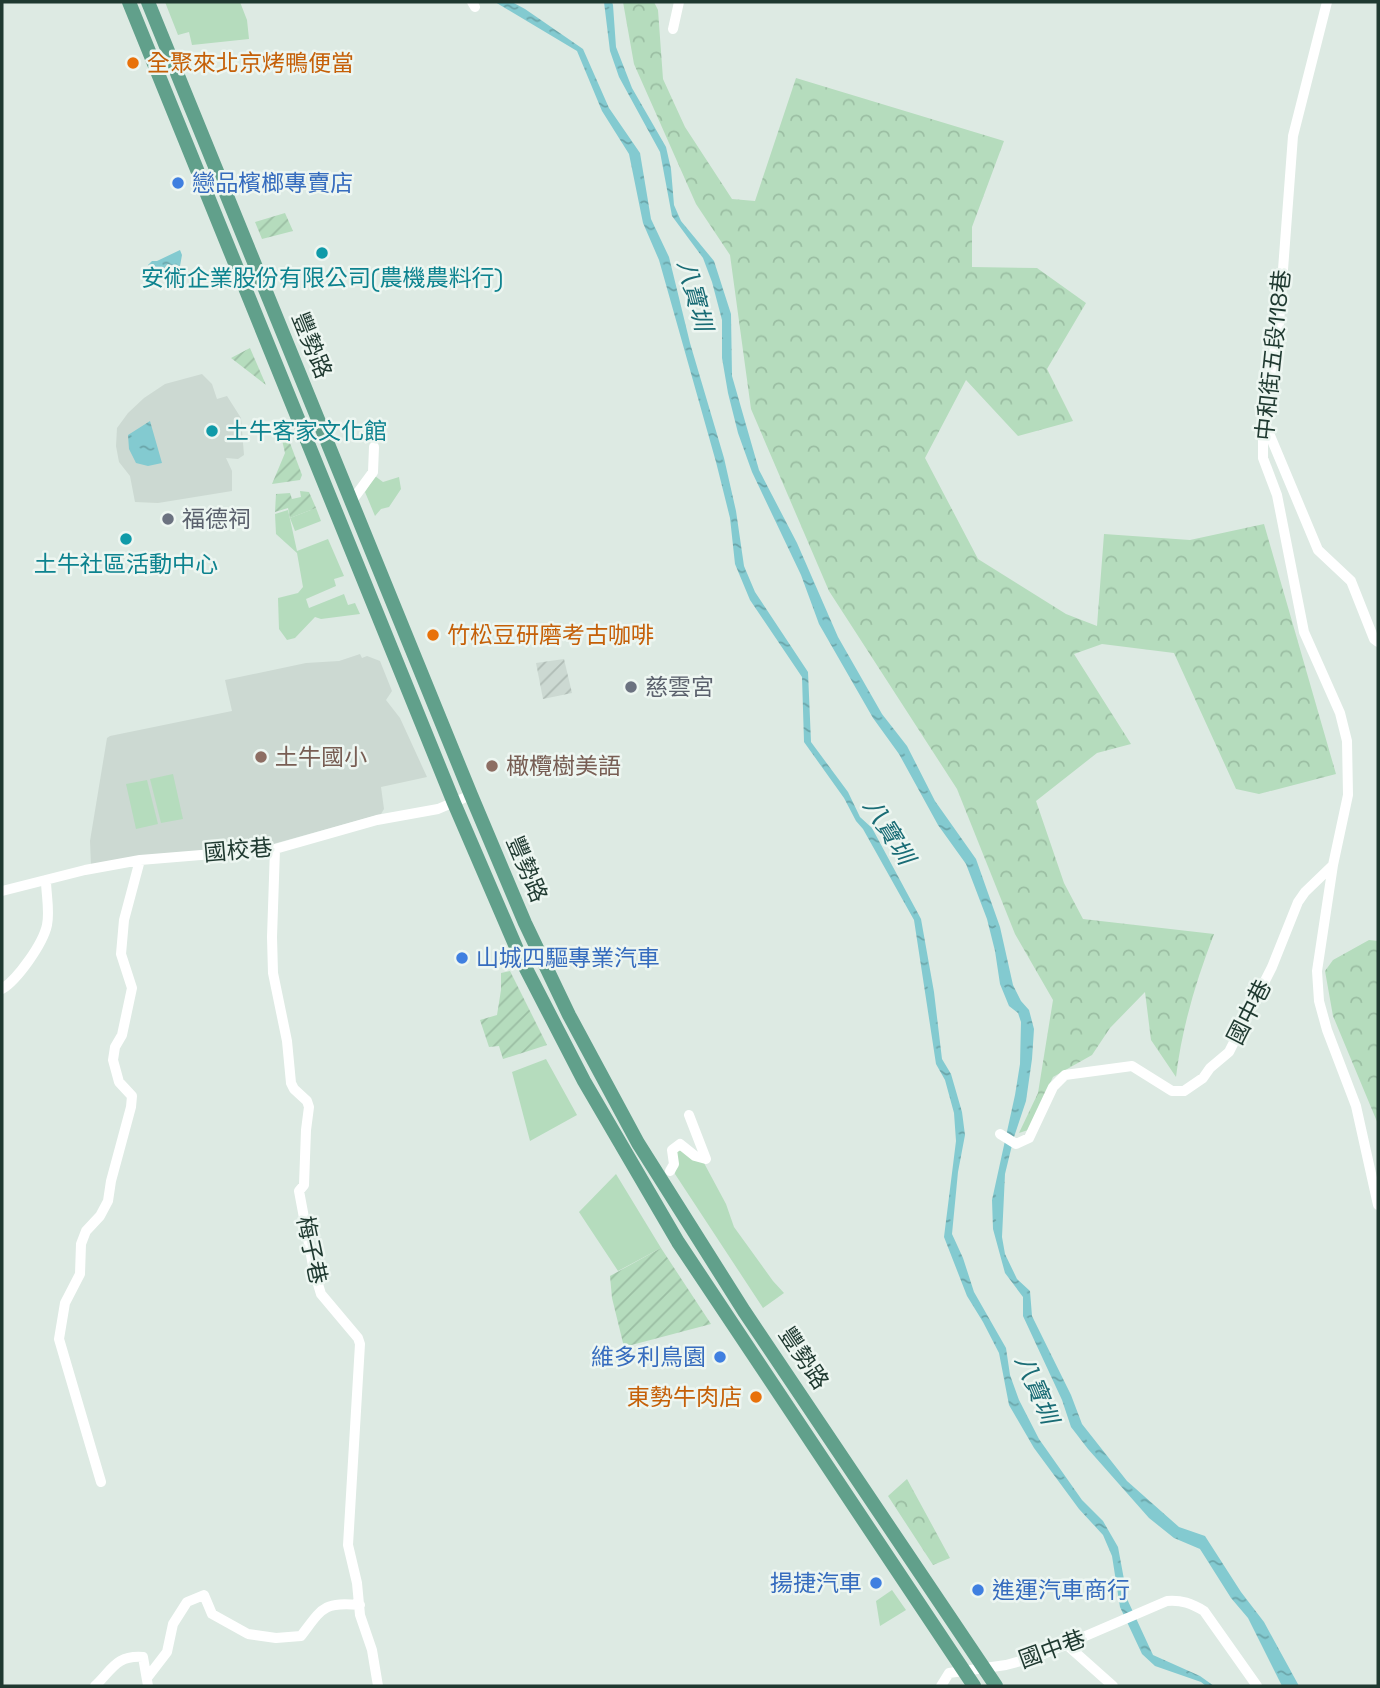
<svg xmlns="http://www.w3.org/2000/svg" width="1380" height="1688" font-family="'Space Grotesk','Noto Sans TC',sans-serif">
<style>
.built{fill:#ccd9d2}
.industrial{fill:url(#industrial-furrows)}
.green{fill:#b5dcbd}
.forest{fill:url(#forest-crowns)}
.garden{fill:url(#garden-furrows)}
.water{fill:url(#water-ripples)}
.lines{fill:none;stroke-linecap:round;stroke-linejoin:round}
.minor{stroke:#fff;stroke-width:10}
.primary{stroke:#61a08b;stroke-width:14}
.food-dot{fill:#e8710a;stroke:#edf6f1;stroke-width:2.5}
.shop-dot{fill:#3f7fe0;stroke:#edf6f1;stroke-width:2.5}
.culture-dot{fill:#0f9aa8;stroke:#edf6f1;stroke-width:2.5}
.worship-dot{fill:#6b7280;stroke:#edf6f1;stroke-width:2.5}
.education-dot{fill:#8d6e63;stroke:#edf6f1;stroke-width:2.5}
.labels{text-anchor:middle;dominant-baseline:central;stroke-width:5;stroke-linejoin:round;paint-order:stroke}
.food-label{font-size:23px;fill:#c56008;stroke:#edf6f1;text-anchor:start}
.shop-label{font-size:23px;fill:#366cbe;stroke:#edf6f1;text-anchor:start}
.culture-label{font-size:23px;fill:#0d838f;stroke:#edf6f1}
.street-label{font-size:23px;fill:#1f3930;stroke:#edf6f1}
.worship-label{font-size:23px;fill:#5b616d;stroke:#edf6f1;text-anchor:start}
.education-label{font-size:23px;fill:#785e54;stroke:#edf6f1;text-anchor:start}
.water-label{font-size:24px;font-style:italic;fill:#196c75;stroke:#edf6f1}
</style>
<defs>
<pattern id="industrial-furrows" width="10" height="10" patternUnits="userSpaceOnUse" patternTransform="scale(1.75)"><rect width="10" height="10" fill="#ccd9d2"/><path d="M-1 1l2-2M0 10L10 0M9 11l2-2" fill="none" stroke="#afbbb5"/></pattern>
<pattern id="forest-crowns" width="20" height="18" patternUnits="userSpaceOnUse" patternTransform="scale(1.75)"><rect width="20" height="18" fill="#b5dcbd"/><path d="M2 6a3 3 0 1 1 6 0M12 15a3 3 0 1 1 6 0" fill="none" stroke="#9bbea3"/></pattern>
<pattern id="garden-furrows" width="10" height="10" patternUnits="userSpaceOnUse" patternTransform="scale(1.75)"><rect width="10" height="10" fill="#b5dcbd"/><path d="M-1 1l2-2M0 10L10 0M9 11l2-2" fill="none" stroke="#9bbea3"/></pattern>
<pattern id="water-ripples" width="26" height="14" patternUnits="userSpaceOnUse" patternTransform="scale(1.75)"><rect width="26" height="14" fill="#83cad0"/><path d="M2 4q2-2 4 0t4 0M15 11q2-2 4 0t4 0" fill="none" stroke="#6ba5a9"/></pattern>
</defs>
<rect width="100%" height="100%" fill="#ddeae3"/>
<path class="built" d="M 202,374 L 212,384 L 217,399 L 227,396 L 241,418 L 244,455 L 238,459 L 226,458 L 232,471 L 232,491 L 158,503 L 135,502 L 130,476 L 119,462 L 116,446 L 117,428 L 128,413 L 144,398 L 165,384 Z
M 360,654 L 362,658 L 367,656 L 380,661 L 392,691 L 386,700 L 400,718 L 427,777 L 381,787 L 384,809 L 381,814 L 273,844 L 128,859 L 91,866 L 90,841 L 107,738 L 110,736 L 232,711 L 225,680 L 306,663 L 339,661 Z"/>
<path class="industrial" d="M 564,659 L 572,693 L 543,699 L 536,663 Z"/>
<path class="green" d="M 165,2 L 240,2 L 247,20 L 249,39 L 192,45 L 189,32 L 178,35 Z
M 375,476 L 383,482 L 399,477 L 401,489 L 389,507 L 381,509 L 375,516 L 365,492 Z
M 316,508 L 321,521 L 295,531 L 290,518 Z
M 288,510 L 297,551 L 328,539 L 344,576 L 334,579 L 336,586 L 306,599 L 309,608 L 344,594 L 348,605 L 355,603 L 360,614 L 321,619 L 315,617 L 295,638 L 287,640 L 279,629 L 278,598 L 298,593 L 303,587 L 297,553 L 276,534 L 275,514 Z
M 173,774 L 183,819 L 161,823 L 150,779 Z
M 147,780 L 158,824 L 136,829 L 126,784 Z
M 546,1059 L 577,1115 L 530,1141 L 512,1072 Z
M 680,1148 L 704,1163 L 726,1204 L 734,1227 L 773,1281 L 784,1293 L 763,1308 L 675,1174 L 677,1150 Z
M 616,1174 L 661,1248 L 618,1271 L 579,1212 Z
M 892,1590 L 906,1610 L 880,1626 L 876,1601 Z"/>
<path class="forest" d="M 623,2 L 654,2 L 658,10 L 663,79 L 685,127 L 732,199 L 755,201 L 796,78 L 1004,141 L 972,227 L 972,267 L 1037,268 L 1086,303 L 1047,369 L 1073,421 L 1018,436 L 966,380 L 925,458 L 978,559 L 1066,614 L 1097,626 L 1104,534 L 1190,540 L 1264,524 L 1336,774 L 1259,794 L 1236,789 L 1174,653 L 1102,644 L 1074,654 L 1131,744 L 1097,753 L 1036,801 L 1064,883 L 1083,919 L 1214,934 C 1196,981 1182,1027 1176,1077 L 1151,1040 L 1145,992 L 1110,1028 L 1092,1055 L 1053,1077 L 1028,1130 L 1019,1133 L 1038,1093 L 1053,1000 L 1015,934 L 957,789 L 829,591 L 751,409 L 730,255 L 696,204 L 634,64 Z
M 1369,940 L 1378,941 L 1378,1124 L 1333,1016 L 1325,971 L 1333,960 Z
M 907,1479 L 950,1558 L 933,1565 L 888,1496 Z"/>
<path class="garden" d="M 285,213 L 293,231 L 262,239 L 255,222 Z
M 250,348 L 266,385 L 231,358 Z
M 284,427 L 302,475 L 300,480 L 272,484 L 285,453 L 280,431 Z
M 300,491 L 309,492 L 316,508 L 290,518 L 288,508 L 275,512 L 276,494 L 290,493 L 292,499 L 301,497 Z
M 510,971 L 547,1045 L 503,1059 L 499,1046 L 489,1047 L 480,1020 L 497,1015 L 501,990 L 501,973 Z
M 661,1248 L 711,1324 L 624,1347 L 612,1298 L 610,1276 Z"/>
<path class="water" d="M 495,2 L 512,2 L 525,9 L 583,49 L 609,108 L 640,153 L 651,219 L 669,257 L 690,343 L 724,458 L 736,511 L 744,566 L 755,592 L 808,672 L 811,742 L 848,792 L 860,817 L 872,828 L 921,919 L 934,992 L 942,1059 L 951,1074 L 962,1112 L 965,1135 L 958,1172 L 952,1234 L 963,1258 L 974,1292 L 1006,1348 L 1010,1375 L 1019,1400 L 1039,1439 L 1082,1500 L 1103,1521 L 1118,1547 L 1128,1601 L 1153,1655 L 1200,1676 L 1214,1686 L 1206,1686 L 1201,1682 L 1155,1666 L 1142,1654 L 1120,1607 L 1112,1556 L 1103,1535 L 1079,1509 L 1034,1448 L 1009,1405 L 999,1353 L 983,1322 L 967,1296 L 944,1237 L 956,1141 L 954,1113 L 945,1080 L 936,1064 L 914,920 L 863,829 L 856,821 L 844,798 L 804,742 L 802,677 L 750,600 L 735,564 L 730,518 L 716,462 L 659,260 L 643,223 L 629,154 L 602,111 L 577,51 Z
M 604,2 L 612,2 L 613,5 L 616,47 L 632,88 L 666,147 L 671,169 L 674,205 L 681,221 L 714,261 L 731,314 L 732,376 L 759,470 L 797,543 L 838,637 L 882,714 L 907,746 L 935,801 L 976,859 L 1000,927 L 1013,985 L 1021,1001 L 1029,1010 L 1034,1029 L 1032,1059 L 1026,1101 L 1014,1137 L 1005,1174 L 1002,1237 L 1005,1254 L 1017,1279 L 1030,1291 L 1032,1316 L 1071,1395 L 1082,1424 L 1127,1481 L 1179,1527 L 1205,1536 L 1241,1592 L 1264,1622 L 1299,1686 L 1282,1686 L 1248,1618 L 1231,1598 L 1200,1549 L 1174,1538 L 1149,1518 L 1088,1449 L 1071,1427 L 1062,1400 L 1023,1316 L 1023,1297 L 1005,1273 L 993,1229 L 992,1200 L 1015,1095 L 1020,1064 L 1021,1022 L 1018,1013 L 1009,1006 L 1000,984 L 995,951 L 987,919 L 966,864 L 938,825 L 899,754 L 873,718 L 819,624 L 801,575 L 752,472 L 738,433 L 728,393 L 722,358 L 722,320 L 712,282 L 703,258 L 672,216 L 660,152 L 619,77 L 610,51 Z
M 180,250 L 182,255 L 180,266 L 167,275 L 167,272 L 160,271 L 158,276 L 154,276 L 154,270 L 148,265 L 152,261 L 157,261 Z
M 150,421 L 162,463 L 148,466 L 136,463 L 129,449 L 128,435 Z"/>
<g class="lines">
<path class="minor" d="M 472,2 L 475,7
M 1327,2 L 1293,136 L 1279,323 L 1263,418 L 1263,458 L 1277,495 L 1304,632 L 1340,713 L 1347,741 L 1348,795 L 1333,865 L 1317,971 L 1319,1001 L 1327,1030 L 1356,1106 L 1378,1205
M 673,29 L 679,2
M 1266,426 L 1318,550 L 1351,581 L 1374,639 L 1378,642
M 351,502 L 373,472 L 374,447
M 275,849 L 272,937 L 273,973 L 287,1041 L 291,1083 L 294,1089 L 307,1101 L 309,1107 L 306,1130 L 304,1185 L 299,1191 L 314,1271 L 321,1294 L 358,1338 L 360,1344 L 348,1545 L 357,1583 L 360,1615 L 372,1650 L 378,1686
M 2,891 L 85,870 L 140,860 L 275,849 L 377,820 L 438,809 L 471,795
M 2,989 C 17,980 43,944 47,925 C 50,911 46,894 46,880
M 1000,1134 L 1016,1144 L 1029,1138 L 1053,1087 L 1065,1075 L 1132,1066 L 1172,1091 L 1184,1091 L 1203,1078 L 1210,1068 L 1229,1052 L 1272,967 L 1298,902 L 1305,892 L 1332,866
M 670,1171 L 674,1164 L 672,1150 L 680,1144 L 695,1156 L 706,1159 L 689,1115
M 101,1482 L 59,1339 L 65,1303 L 80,1274 L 81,1244 L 86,1231 L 100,1216 L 108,1201 L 111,1181 L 131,1107 L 132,1096 L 119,1082 L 113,1060 L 115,1047 L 122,1035 L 132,988 L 121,954 L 124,920 L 140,860
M 1067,1645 L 1113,1686
M 147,1678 L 167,1652 L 173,1624 L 187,1602 L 204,1595 L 212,1614 L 248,1634 L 276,1638 L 301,1636 C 323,1607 323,1602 360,1605
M 95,1686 C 112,1670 116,1655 143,1657 L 148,1686
M 941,1686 L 949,1673 L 1006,1665 L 1039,1656 L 1167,1601 C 1182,1600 1191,1603 1204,1611 L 1257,1686"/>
<path class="primary" d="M 129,2 L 454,803 L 522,961 L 584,1081 L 678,1242 L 974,1686
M 148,2 L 471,795 L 525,923 L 569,1015 L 638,1143 L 744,1311 L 996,1686"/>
</g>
<g class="food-dot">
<circle cx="133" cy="63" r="7"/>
<circle cx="433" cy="635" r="7"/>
<circle cx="756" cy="1397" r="7"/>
</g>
<g class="shop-dot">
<circle cx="178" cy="183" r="7"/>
<circle cx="462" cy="958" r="7"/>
<circle cx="720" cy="1357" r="7"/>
<circle cx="876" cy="1583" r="7"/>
<circle cx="978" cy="1590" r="7"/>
</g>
<g class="culture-dot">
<circle cx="322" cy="253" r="7"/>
<circle cx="212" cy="431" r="7"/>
<circle cx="126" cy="539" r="7"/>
</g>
<g class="worship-dot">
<circle cx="168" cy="519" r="7"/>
<circle cx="631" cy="687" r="7"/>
</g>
<g class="education-dot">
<circle cx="261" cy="757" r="7"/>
<circle cx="492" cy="766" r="7"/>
</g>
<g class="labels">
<g class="food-label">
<text x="147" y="63">全聚來北京烤鴨便當</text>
<text x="447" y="635">竹松豆研磨考古咖啡</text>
<text x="742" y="1397" text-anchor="end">東勢牛肉店</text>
</g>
<g class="shop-label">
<text x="192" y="183">戀品檳榔專賣店</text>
<text x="476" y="958">山城四驅專業汽車</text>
<text x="706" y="1357" text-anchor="end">維多利鳥園</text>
<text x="862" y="1583" text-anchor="end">揚捷汽車</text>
<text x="992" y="1590">進運汽車商行</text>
</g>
<g class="culture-label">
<text x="322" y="278">安術企業股份有限公司(農機農料行)</text>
<text x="226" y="431" text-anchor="start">土牛客家文化館</text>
<text x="126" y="564">土牛社區活動中心</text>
</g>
<g class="street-label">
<text transform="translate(312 345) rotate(68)">豐勢路</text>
<text transform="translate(1273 355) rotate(-84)">中和街五段118巷</text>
<text transform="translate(238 850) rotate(-5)">國校巷</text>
<text transform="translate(527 869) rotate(67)">豐勢路</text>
<text transform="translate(1249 1012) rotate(-63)">國中巷</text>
<text transform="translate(312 1250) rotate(78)">梅子巷</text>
<text transform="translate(804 1358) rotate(56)">豐勢路</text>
<text transform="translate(1052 1649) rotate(-20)">國中巷</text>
</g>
<g class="worship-label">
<text x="182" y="519">福德祠</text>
<text x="645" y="687">慈雲宮</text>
</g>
<g class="education-label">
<text x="275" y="757">土牛國小</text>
<text x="506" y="766">橄欖樹美語</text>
</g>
<g class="water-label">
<text transform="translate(695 295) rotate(75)">八寶圳</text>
<text transform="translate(889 831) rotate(58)">八寶圳</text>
<text transform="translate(1037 1389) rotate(67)">八寶圳</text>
</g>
</g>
<rect width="1380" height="1688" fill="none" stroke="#1f3930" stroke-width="7"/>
</svg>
